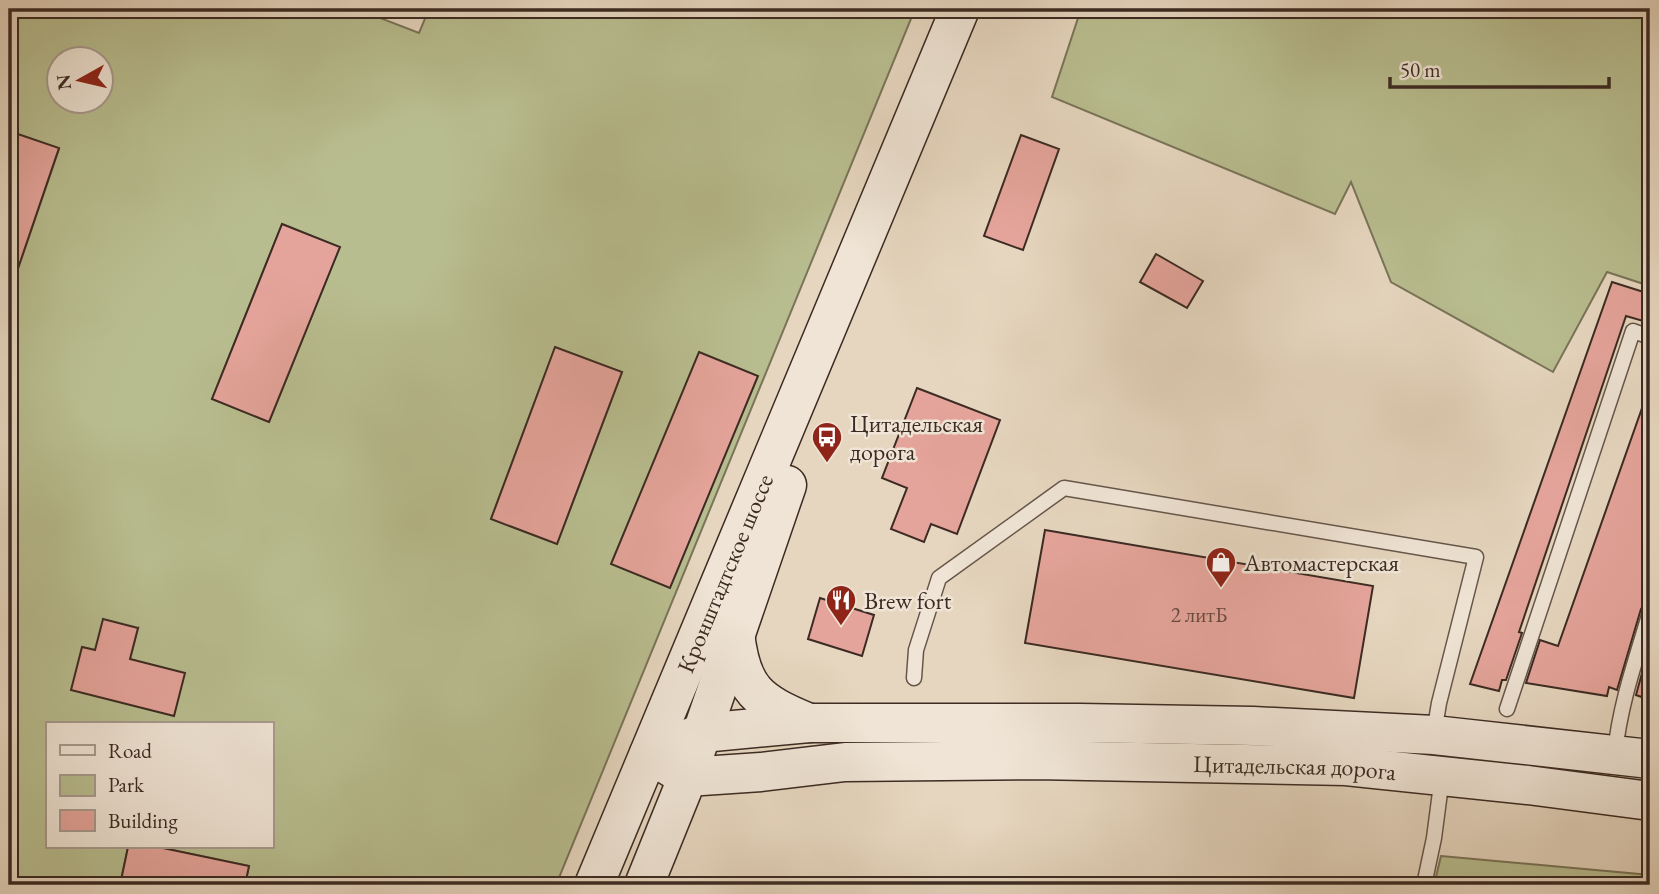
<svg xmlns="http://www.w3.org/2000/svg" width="1659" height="894" font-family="'EB Garamond',serif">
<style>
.green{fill:#b8bd8f;stroke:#7a7459;stroke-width:2;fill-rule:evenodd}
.building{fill:#e5a49b;stroke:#3c2b23;stroke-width:2}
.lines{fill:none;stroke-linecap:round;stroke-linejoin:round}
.lane-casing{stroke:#66564a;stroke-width:17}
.secondary-casing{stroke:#3c2b23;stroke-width:41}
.lane{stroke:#efe4d5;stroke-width:14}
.secondary{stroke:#efe4d5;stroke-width:38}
.labels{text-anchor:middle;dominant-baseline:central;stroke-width:5;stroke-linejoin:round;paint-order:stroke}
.number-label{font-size:21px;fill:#664941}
.poi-label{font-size:24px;fill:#3c2b23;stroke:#efe4d5;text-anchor:start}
.street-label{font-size:24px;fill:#3c2b23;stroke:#efe4d5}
</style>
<rect width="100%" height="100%" fill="#e6d6bf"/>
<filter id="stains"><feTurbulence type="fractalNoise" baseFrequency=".00286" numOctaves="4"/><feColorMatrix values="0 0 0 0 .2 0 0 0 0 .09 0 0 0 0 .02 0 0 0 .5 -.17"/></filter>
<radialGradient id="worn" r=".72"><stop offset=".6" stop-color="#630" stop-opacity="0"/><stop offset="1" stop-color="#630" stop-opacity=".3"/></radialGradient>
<path class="green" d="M 9,9 L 368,9 L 367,13 L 419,33 L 429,9 L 915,9 L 556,885 L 245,885 L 249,866 L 158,847 L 271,847 L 271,724 L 47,724 L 47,847 L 128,847 L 120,885 L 9,885 L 9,295 L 59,149 L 9,131 ZM 60,60 L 102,60 L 102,102 L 60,102 ZM 282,224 L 339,248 L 269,422 L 212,399 ZM 555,348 L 622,372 L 557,544 L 491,519 ZM 138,628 L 130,659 L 82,647 L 95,650 Z
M 1081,9 L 1650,9 L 1650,286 L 1607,272 L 1553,372 L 1391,282 L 1351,182 L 1335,214 L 1052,97 Z
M 1441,856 L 1650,875 L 1650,885 L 1434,885 Z"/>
<path class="building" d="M 9,131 L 59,148 L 13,283 L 9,282 Z
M 1021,135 L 1059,149 L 1023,250 L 984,236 Z
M 282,224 L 340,247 L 269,422 L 212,399 Z
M 1156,254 L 1203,281 L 1187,308 L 1140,282 Z
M 1612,282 L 1650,294 L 1650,323 L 1626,316 L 1519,632 L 1522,633 L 1506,680 L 1502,680 L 1499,691 L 1470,684 Z
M 555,347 L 622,372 L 557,544 L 491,519 Z
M 699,352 L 758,376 L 670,588 L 611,564 Z
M 917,388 L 1000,420 L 957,534 L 931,524 L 924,542 L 891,529 L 907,488 L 882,478 Z
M 1647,394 L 1650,394 L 1650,603 L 1644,605 L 1641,609 L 1617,690 L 1609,687 L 1607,696 L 1526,683 L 1540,640 L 1558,646 Z
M 1045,530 L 1373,586 L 1354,698 L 1025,643 Z
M 820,598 L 874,615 L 862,656 L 808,639 Z
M 103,619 L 138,628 L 130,659 L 185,673 L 174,716 L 71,690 L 82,647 L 95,650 Z
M 1650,644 L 1650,700 L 1636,695 Z
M 128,847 L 158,847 L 249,866 L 245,885 L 120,885 Z"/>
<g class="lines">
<g class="lane-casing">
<path id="lane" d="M 914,678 L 916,650 L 939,578 L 1064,488 L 1476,557 L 1439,703 L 1434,733
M 1507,709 L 1633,331 L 1650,337
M 1615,753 C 1620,704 1636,659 1650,612
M 1424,885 L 1434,838 L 1442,777"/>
</g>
<g class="secondary-casing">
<g id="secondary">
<path d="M 735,633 C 741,690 758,702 809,723"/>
<path id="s1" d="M 649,754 L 687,777 L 761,772 L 845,762 L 1035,760 L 1346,766 L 1528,785 L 1650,801"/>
<path d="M 649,754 L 702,733 L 809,723 L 1080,723 L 1253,726 L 1434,735 L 1650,759"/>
<path id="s2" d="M 594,885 L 960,9"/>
<path d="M 644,885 L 682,791 L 787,485"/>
</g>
</g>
<use href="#lane" class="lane"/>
<use href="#secondary" class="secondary"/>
</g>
<defs>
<g id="bus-pin" transform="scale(1.575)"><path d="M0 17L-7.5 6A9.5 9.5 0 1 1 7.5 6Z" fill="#8f2418" stroke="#efe4d5"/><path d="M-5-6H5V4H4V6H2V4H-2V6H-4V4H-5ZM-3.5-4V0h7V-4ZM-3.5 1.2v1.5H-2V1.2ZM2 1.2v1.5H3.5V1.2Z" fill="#fff"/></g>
<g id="shop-pin" transform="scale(1.575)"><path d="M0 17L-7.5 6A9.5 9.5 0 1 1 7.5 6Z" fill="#8f2418" stroke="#efe4d5"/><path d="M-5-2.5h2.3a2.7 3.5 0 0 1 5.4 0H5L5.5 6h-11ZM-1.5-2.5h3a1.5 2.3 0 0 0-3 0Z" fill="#fff"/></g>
<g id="restaurant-pin" transform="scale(1.575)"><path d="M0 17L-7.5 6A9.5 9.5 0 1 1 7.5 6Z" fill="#8f2418" stroke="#efe4d5"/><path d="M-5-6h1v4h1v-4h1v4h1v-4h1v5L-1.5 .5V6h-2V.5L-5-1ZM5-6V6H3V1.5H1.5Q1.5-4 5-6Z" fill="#fff"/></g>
</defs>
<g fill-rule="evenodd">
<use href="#bus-pin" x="827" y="437"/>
<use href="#shop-pin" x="1221" y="562"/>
<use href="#restaurant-pin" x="841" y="600"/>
</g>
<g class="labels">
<g class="number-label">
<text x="1199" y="614">2 литБ</text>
</g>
<g class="poi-label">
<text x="850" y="423">Цитадельская<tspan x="850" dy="28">дорога</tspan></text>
<text x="1244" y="562">Автомастерская</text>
<text x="864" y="600">Brew fort</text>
</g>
<g class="street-label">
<text stroke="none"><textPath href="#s2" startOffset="338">Кронштадтское шоссе</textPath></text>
<text stroke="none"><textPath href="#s1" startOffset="653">Цитадельская дорога</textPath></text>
</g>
</g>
<rect width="1659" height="894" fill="none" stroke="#e6d6bf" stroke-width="35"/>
<rect x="10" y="10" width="1638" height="873" fill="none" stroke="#3c2b23" stroke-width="3.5"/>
<rect x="18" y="18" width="1624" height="859" fill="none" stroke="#3c2b23" stroke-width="2"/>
<rect x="46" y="722" width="228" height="126" fill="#efe4d5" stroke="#a79a8e" stroke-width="2"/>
<rect x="60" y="745" width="35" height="10" fill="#efe4d5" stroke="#a79a8e" stroke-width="2"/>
<text x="108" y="758" font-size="21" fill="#3c2b23">Road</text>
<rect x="60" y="775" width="35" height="21" fill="#b8bd8f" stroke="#a79a8e" stroke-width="2"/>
<text x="108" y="792" font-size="21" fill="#3c2b23">Park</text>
<rect x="60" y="810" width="35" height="21" fill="#e5a49b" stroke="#a79a8e" stroke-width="2"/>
<text x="108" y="828" font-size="21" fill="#3c2b23">Building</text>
<g transform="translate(80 80) rotate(262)"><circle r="33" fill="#efe4d5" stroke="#a79a8e" stroke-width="2"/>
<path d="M0-5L12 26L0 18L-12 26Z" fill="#8f2418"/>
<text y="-10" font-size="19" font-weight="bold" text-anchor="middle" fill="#3c2b23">N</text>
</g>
<path d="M1390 77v10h219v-10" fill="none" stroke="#3c2b23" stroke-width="3.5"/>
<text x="1400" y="77" font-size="21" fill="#3c2b23" stroke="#efe4d5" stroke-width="5" paint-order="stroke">50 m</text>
<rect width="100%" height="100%" filter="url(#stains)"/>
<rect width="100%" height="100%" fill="url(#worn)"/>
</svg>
